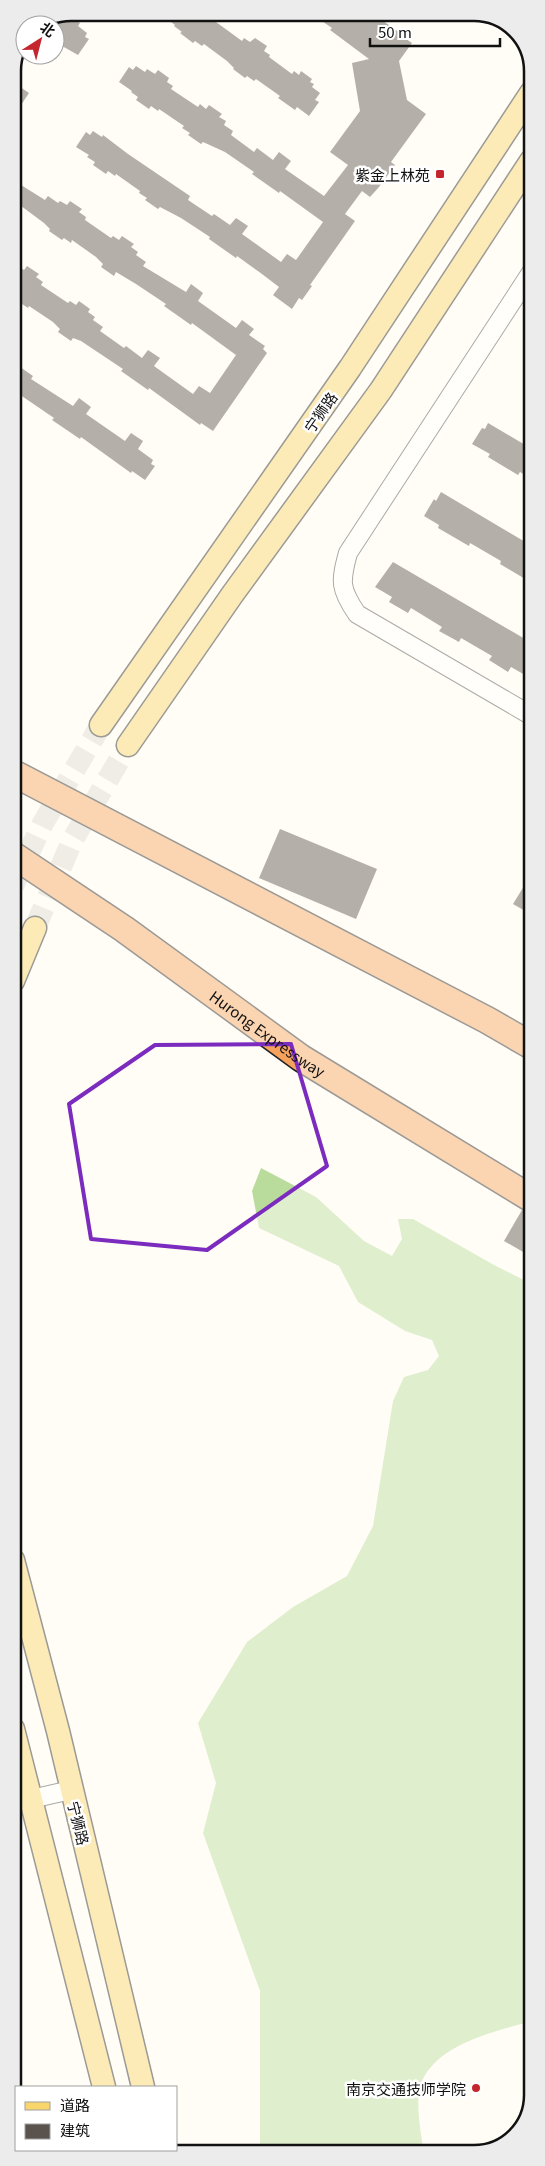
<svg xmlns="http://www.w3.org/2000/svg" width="545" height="2166" font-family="Georgia,'Noto Sans SC',serif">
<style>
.forest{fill:#b9dc9c}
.building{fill:#5a524d}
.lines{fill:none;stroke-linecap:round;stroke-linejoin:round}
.major-tunnel{stroke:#dbdad3;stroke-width:22;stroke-dasharray:22 11;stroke-linecap:butt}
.minor-casing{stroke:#444;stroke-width:20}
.major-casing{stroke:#222;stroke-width:25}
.highway-casing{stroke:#222;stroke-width:29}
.minor{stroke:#fff;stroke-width:18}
.major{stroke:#f9d66b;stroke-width:22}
.highway{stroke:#f5a25d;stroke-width:26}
.marked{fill:none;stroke:#7b2cbf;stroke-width:4;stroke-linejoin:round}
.poi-dot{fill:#c4262e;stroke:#fff;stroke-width:2}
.labels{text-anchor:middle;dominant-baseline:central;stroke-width:5;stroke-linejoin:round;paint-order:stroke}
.poi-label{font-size:15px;fill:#111;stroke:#fff;text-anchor:end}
.street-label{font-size:15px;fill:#111;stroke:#fff}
.rim{fill:none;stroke:#111;stroke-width:2.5}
</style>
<rect width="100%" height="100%" fill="#fffdf5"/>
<path class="forest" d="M 261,1168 L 316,1197 L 364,1241 L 392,1256 L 402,1239 L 398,1219 L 413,1219 L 494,1265 L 532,1284 L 532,2021 C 497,2031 439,2043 422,2081 C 414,2098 421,2134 424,2153 L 260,2153 L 260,1991 L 203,1833 L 216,1783 L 198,1723 L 247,1642 L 293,1607 L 347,1576 L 373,1526 L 393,1401 L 404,1377 L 428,1370 L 439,1356 L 432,1340 L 405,1331 L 358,1302 L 339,1266 L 259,1228 L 252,1191 Z"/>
<path class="building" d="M 159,13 L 207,13 L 217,20 L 216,22 L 242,41 L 244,38 L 250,42 L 255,38 L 267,46 L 264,51 L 270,55 L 269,57 L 292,74 L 294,71 L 299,75 L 301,71 L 312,79 L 310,82 L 314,84 L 312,87 L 320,93 L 315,100 L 319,102 L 309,116 L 297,107 L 295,110 L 278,98 L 280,96 L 256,79 L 254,81 L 247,76 L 245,78 L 233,69 L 234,68 L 227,61 L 204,44 L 202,46 L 195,41 L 193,43 L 180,33 L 182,32 L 174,26 L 175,25 Z
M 310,13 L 372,13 L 407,38 L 406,39 L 412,43 L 399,61 L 407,100 L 426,114 L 391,162 L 395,165 L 379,187 L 370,197 L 362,191 L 345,214 L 355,221 L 310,285 L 312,286 L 302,300 L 299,298 L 292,309 L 273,295 L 279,287 L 262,274 L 237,256 L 236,258 L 209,239 L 210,237 L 181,218 L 160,207 L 158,209 L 145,200 L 147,198 L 139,193 L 140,191 L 116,174 L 115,176 L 108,171 L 106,174 L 93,165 L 95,162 L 87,157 L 89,155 L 76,147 L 86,132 L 90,135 L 93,131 L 102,137 L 103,135 L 128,154 L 190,196 L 188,200 L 212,216 L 214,214 L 230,225 L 236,218 L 248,226 L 242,234 L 281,262 L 287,254 L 296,260 L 323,222 L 280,191 L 279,193 L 252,174 L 254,172 L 225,152 L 203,142 L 201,144 L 188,135 L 190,133 L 182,128 L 184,126 L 159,109 L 158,111 L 151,106 L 149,109 L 136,100 L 138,97 L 131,92 L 132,91 L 119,82 L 129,67 L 133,70 L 136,66 L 145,72 L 147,69 L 155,74 L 158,70 L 169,78 L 167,82 L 173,86 L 171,89 L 198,107 L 200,104 L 206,109 L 209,105 L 222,114 L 219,117 L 226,121 L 224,125 L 233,131 L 231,135 L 254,152 L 257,148 L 273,160 L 279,152 L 291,161 L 285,169 L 324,196 L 348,165 L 330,152 L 360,111 L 352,63 L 369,59 L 330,30 L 332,28 Z
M 67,14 L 80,23 L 78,26 L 87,33 L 85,37 L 89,39 L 78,55 L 55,42 L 55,19 Z
M 13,82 L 29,93 L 13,117 Z
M 13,180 L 45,200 L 48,196 L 58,203 L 60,201 L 67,205 L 70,201 L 82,209 L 79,212 L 86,217 L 85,220 L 111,238 L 113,236 L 119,240 L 122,236 L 134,244 L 131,247 L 138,252 L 136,255 L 146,262 L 143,266 L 186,292 L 191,284 L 203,293 L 198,301 L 236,328 L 242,320 L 254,329 L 249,335 L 265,346 L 263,349 L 267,353 L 213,431 L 201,423 L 200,425 L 149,388 L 148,390 L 121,371 L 123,369 L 81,341 L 73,338 L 71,341 L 58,332 L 60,329 L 53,322 L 29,306 L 28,308 L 13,298 L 13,263 L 24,270 L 27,266 L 39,274 L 36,277 L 43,282 L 41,285 L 68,303 L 70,301 L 76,305 L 79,301 L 90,309 L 88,312 L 95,317 L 93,320 L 103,327 L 100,331 L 124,348 L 126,346 L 142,358 L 148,350 L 160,358 L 154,366 L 193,394 L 199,386 L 210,393 L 236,355 L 192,323 L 191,325 L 164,306 L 166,304 L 136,284 L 116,272 L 114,276 L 101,267 L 103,264 L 96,257 L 72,240 L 71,243 L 64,238 L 62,240 L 49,231 L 50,229 L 44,223 L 13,200 Z
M 13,362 L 33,376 L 31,379 L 73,406 L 79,398 L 91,407 L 86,414 L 125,441 L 131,433 L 143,441 L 138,449 L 153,460 L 151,464 L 155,466 L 145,480 L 132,471 L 131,473 L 81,437 L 80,439 L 52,420 L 54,418 L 13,390 Z
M 488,423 L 532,449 L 532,479 L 520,472 L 518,475 L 488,457 L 490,454 L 472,444 L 482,428 L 485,429 Z
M 441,492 L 532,546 L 532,583 L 500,564 L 501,561 L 470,543 L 469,546 L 438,528 L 439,525 L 424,516 L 434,499 L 436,501 Z
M 393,562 L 532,643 L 532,679 L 511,667 L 508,672 L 489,660 L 492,656 L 461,638 L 459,642 L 439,631 L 442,627 L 411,608 L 408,613 L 389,602 L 392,597 L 375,587 Z
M 280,829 L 377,869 L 356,919 L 259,878 Z
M 532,873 L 532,915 L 513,904 Z
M 522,1210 L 532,1214 L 532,1257 L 504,1241 Z"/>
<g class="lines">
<path class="major-tunnel" d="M 13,886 L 43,823 L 101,725
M 35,928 L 72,841 L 128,745"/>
<g class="minor-casing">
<path id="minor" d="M 532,271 L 348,553 C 340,582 340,589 357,614 L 532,716
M 13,1800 L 31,1799 L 71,1790"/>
</g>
<g class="major-casing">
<path id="major" d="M 101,725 L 350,368 L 531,93
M 128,745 L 232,595 L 381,390 L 531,161
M 13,981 L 35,928
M 13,1560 L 58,1731 L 143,2087
M 13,1729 L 104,2087
M 120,2150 L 121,2153
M 159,2150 L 160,2153"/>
</g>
<g class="highway-casing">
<g id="highway">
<path d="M 13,773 L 487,1020 L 532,1046"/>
<path id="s1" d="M 13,855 L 124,929 L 301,1058 L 532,1199"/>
</g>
</g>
<use href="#minor" class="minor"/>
<use href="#major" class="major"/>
<use href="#highway" class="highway"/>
</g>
<path d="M0 0H545V2166H0ZM 291,1044 L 327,1166 L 207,1250 L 91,1239 L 69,1104 L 155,1045 Z" fill="#fffdf5" fill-opacity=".55" fill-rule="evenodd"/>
<path class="marked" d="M 291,1044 L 327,1166 L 207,1250 L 91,1239 L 69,1104 L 155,1045 Z"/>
<g class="poi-dot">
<rect x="435" y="169" width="10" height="10" rx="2.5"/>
<circle cx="476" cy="2088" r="5"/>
</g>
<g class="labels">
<g class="poi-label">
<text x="430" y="174">紫金上林苑</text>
<text x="466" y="2088">南京交通技师学院</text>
</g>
<g class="street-label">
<text transform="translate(320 412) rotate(-55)">宁狮路</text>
<text stroke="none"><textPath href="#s1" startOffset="311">Hurong Expressway</textPath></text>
<text transform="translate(79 1823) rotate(76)">宁狮路</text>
</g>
</g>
<path d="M0 0H545V2166H0ZM71 21H474A50 50 0 0 1 524 71V2095A50 50 0 0 1 474 2145H71A50 50 0 0 1 21 2095V71A50 50 0 0 1 71 21Z" fill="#ececec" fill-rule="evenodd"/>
<path class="rim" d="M71 21H474A50 50 0 0 1 524 71V2095A50 50 0 0 1 474 2145H71A50 50 0 0 1 21 2095V71A50 50 0 0 1 71 21Z"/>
<rect x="15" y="2086" width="162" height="65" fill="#ffffff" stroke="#a0a0a0"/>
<rect x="25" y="2102" width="25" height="8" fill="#f9d66b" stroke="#a0a0a0"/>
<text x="60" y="2111" font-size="15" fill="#111111">道路</text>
<rect x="25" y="2124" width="25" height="15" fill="#5a524d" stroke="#a0a0a0"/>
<text x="60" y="2136" font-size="15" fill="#111111">建筑</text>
<g transform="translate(40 40) rotate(36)"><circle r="24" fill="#ffffff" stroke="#a0a0a0"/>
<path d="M0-4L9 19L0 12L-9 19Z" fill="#c4262e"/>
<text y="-8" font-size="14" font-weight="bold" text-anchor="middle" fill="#111111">北</text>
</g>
<path d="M370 38v8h130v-8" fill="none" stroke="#111111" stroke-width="2.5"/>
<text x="378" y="38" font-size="15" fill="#111111" stroke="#ffffff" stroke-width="4" paint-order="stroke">50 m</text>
</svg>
